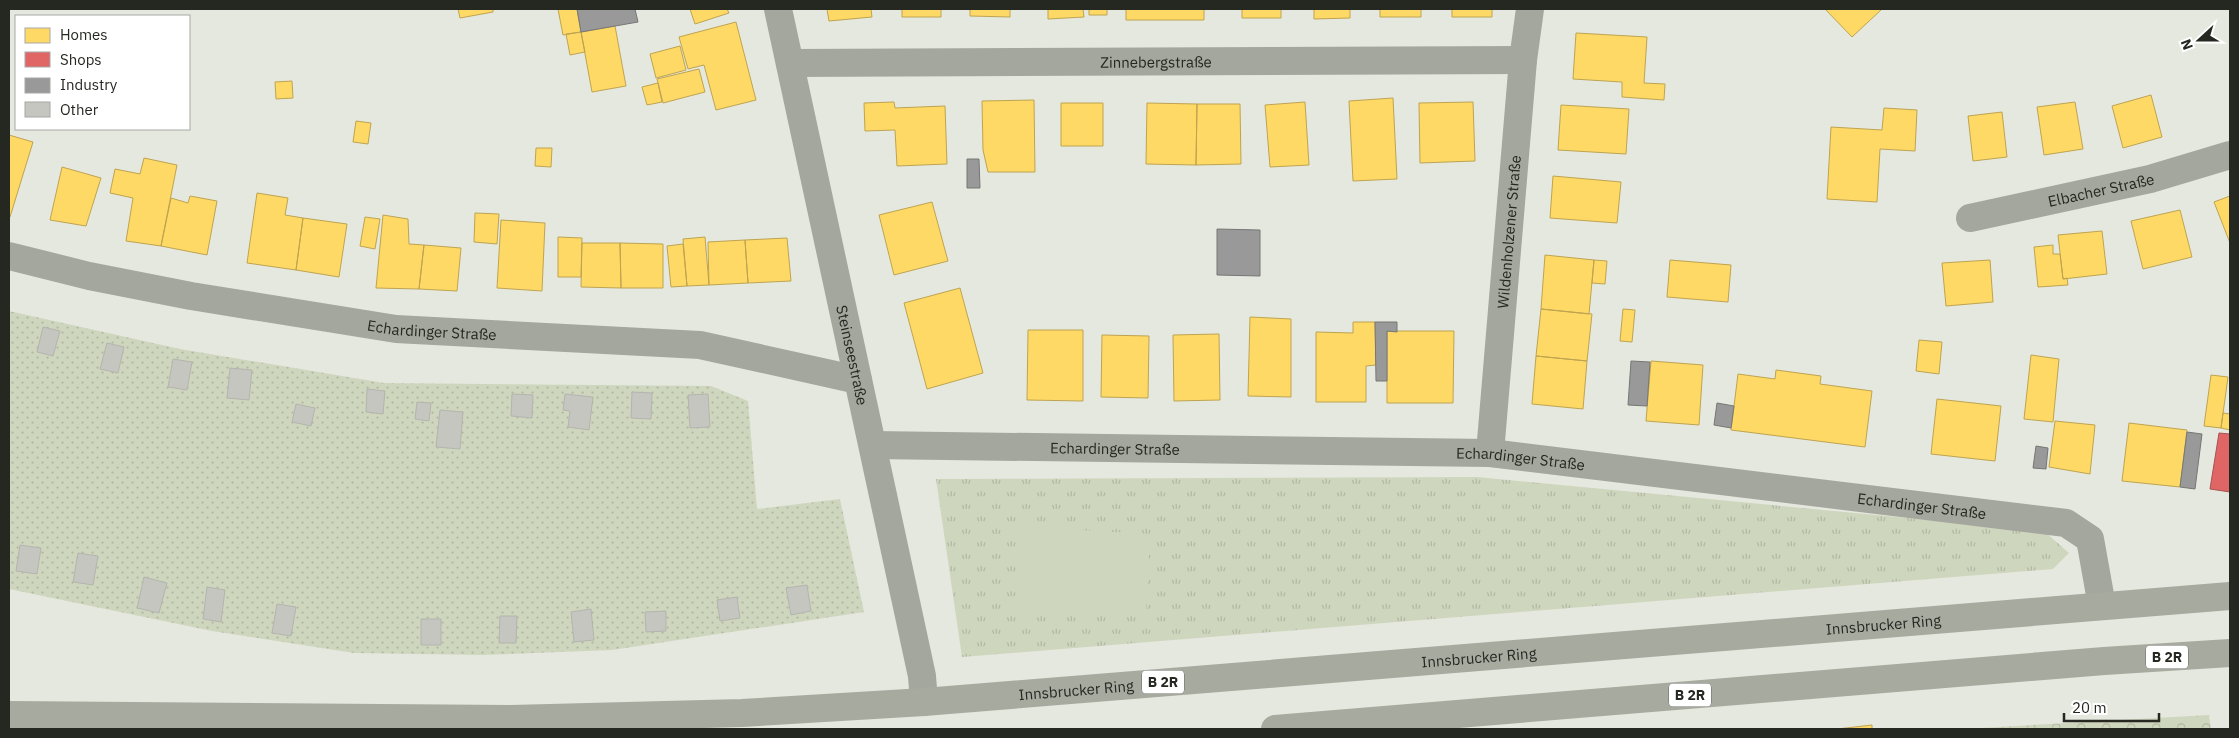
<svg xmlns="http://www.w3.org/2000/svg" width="2239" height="738" font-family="'IBM Plex Sans',sans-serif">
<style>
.grass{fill:url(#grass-tufts)}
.forest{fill:url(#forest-crowns)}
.garden{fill:url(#garden-dots)}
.pitch{fill:#cfd6be}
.homes{fill:#ffd966;stroke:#bea451}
.shops{fill:#e06666;stroke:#a85351}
.industry{fill:#999;stroke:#767775}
.building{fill:#c4c6bf;stroke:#b3b5ae}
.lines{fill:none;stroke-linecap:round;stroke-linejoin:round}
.minor{stroke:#a4a79e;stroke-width:28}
.major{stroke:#a7aa9f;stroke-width:28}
.labels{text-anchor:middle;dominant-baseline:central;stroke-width:5;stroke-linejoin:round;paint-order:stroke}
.shield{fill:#fff;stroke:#666864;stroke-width:1}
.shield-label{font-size:14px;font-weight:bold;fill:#252721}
.street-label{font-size:15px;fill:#252721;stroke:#fff}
</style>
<defs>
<pattern id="grass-tufts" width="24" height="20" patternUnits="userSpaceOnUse" patternTransform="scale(1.25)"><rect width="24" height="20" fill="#cfd6be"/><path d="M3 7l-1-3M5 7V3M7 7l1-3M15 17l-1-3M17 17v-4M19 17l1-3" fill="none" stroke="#b2b8a3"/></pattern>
<pattern id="forest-crowns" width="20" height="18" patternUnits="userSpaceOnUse" patternTransform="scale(1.25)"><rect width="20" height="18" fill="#cfd6be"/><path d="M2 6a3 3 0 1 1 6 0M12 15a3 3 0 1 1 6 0" fill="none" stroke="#b2b8a3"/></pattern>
<pattern id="garden-dots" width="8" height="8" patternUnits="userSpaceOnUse" patternTransform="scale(1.25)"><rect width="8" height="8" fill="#cfd6be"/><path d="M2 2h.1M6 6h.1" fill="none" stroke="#b2b8a3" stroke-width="1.8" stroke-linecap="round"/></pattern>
</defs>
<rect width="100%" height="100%" fill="#e5e8de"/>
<path class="grass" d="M 1477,477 L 2044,531 L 2069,553 L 2053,569 L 962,657 L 936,479 Z"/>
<path class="forest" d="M 2209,715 L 2211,729 L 1964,729 Z"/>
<path class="garden" d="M 9,311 L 180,349 L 384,383 L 711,386 L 748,401 L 757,509 L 840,499 L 864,612 L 612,650 L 482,655 L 354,653 L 212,631 L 9,589 Z"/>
<path class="pitch" d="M 1022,527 L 1150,534 L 1146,615 L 1018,609 Z"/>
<path class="homes" d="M 458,9 L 493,9 L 493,12 L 460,18 Z
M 558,9 L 577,9 L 581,32 L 563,35 Z
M 690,9 L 727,9 L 729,13 L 695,24 Z
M 827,9 L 871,9 L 872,17 L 829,21 Z
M 902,9 L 941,9 L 941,17 L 902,17 Z
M 970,9 L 1010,9 L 1010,17 L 970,16 Z
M 1048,9 L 1083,9 L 1084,17 L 1048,19 Z
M 1089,9 L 1107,9 L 1107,15 L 1089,15 Z
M 1126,9 L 1204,9 L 1204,20 L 1126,20 Z
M 1242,9 L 1281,9 L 1281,18 L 1242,18 Z
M 1314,9 L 1350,9 L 1350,18 L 1314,19 Z
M 1380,9 L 1421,9 L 1421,17 L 1380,17 Z
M 1452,9 L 1492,9 L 1492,17 L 1452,17 Z
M 1825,9 L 1882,9 L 1852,37 Z
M 736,22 L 756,100 L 716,110 L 704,65 L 688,69 L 679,37 Z
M 615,26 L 626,86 L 592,92 L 581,32 Z
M 581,32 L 585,52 L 570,55 L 566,34 Z
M 1576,33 L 1647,37 L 1644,83 L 1665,84 L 1664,100 L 1622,97 L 1622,82 L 1573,79 Z
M 680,46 L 686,70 L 656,78 L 650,54 Z
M 699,69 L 705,92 L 663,103 L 657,79 Z
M 292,81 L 293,98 L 276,99 L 275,82 Z
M 658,83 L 662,102 L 647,105 L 642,87 Z
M 2151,95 L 2162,137 L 2123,148 L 2112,106 Z
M 1393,98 L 1397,179 L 1353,181 L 1349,101 Z
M 1034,100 L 1035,172 L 988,172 L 983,150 L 982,101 Z
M 894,102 L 895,108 L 945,106 L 947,164 L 897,166 L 895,130 L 865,131 L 864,103 Z
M 1305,102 L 1309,165 L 1270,167 L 1265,105 Z
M 1473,102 L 1475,161 L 1420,163 L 1419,103 Z
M 2075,102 L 2083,149 L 2044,155 L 2037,107 Z
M 1061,103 L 1103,103 L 1103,146 L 1061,146 Z
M 1147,103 L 1197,104 L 1196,165 L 1146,164 Z
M 1197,104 L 1240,104 L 1241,164 L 1196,165 Z
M 1561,105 L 1629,109 L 1626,154 L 1558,150 Z
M 1884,108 L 1917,110 L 1915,151 L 1880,149 L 1877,202 L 1827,199 L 1831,127 L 1882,130 Z
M 2002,112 L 2007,157 L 1973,161 L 1968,116 Z
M 356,121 L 371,123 L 368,144 L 353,142 Z
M 9,135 L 33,142 L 10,217 L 9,216 Z
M 536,148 L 552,148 L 551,167 L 535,166 Z
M 144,158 L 177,165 L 161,246 L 126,241 L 133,198 L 110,193 L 115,169 L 140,174 Z
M 62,167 L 101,178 L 86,226 L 50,220 Z
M 1553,176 L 1621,182 L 1617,223 L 1550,218 Z
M 257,193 L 288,198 L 285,215 L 303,218 L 296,270 L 247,263 Z
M 190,196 L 217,201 L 207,255 L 161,246 L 171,198 L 188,203 Z
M 2230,196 L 2230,243 L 2214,202 Z
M 932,202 L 948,261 L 894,275 L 879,215 Z
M 2180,210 L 2192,257 L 2143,269 L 2131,221 Z
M 475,213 L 499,214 L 497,244 L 474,242 Z
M 383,215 L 408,219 L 409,244 L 424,245 L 419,289 L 376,288 Z
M 365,217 L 380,219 L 375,249 L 360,246 Z
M 303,218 L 347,224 L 339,277 L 296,270 Z
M 501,220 L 545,223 L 542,291 L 497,288 Z
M 2102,231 L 2107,274 L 2063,279 L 2058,235 Z
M 558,237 L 582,238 L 581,277 L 558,277 Z
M 705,237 L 709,285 L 687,286 L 683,239 Z
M 787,238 L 791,281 L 748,283 L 745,240 Z
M 745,240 L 748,283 L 709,285 L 708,242 Z
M 582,243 L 620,243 L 621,288 L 581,287 Z
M 620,243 L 663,244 L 663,288 L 621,288 Z
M 683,244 L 687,286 L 671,287 L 667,246 Z
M 424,245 L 461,248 L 457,291 L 419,289 Z
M 2053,245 L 2053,254 L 2060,254 L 2063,279 L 2067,278 L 2068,285 L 2038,287 L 2034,247 Z
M 1545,255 L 1594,260 L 1589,314 L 1541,309 Z
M 1594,260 L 1607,261 L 1605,284 L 1592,283 Z
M 1670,260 L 1731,265 L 1728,302 L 1667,297 Z
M 1990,260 L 1993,302 L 1946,306 L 1942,263 Z
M 960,288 L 983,373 L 927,389 L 904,303 Z
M 1541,309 L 1592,314 L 1587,361 L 1536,356 Z
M 1623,309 L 1635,310 L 1632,342 L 1620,341 Z
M 1250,317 L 1291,319 L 1291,397 L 1248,396 Z
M 1353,322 L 1375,322 L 1376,365 L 1366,366 L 1366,402 L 1316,402 L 1316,332 L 1353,333 Z
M 1028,330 L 1083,330 L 1083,401 L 1027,400 Z
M 1387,331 L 1454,331 L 1453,403 L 1387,403 Z
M 1219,334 L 1220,400 L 1174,401 L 1173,335 Z
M 1102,335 L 1149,336 L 1148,398 L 1101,397 Z
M 1919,340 L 1942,342 L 1939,374 L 1916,371 Z
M 2031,355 L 2059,359 L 2053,422 L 2024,419 Z
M 1536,356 L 1587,361 L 1583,409 L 1532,404 Z
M 1651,361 L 1703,365 L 1699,425 L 1646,421 Z
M 1776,370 L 1821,376 L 1820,384 L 1872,391 L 1865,447 L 1731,430 L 1738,374 L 1775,379 Z
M 2211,375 L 2228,377 L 2221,428 L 2204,426 Z
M 1937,399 L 2001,406 L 1995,461 L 1931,454 Z
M 2223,413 L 2230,414 L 2230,430 L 2221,428 Z
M 2055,421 L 2095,425 L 2090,474 L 2049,467 Z
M 2129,423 L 2187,430 L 2180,487 L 2122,481 Z
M 1872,725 L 1872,729 L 1837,729 Z"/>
<path class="shops" d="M 2219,433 L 2230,434 L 2230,492 L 2210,489 Z"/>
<path class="industry" d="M 577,9 L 635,9 L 638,22 L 581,32 Z
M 967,159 L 979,159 L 980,188 L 967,188 Z
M 1217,229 L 1260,230 L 1260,276 L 1217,275 Z
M 1375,322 L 1397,322 L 1397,332 L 1387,331 L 1387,381 L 1376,381 Z
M 1631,361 L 1650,362 L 1647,406 L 1628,405 Z
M 1717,403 L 1734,406 L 1731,428 L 1714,425 Z
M 2187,432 L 2202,434 L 2195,489 L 2180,487 Z
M 2036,446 L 2048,448 L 2046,469 L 2033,468 Z"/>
<path class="building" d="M 43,327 L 60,331 L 53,356 L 37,352 Z
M 107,343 L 124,347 L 118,373 L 100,369 Z
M 173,359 L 192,362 L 187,390 L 168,387 Z
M 230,368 L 252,370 L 249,400 L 227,398 Z
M 367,389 L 385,391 L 383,414 L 366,412 Z
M 632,392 L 652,393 L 651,419 L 631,418 Z
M 512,394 L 533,395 L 532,418 L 511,416 Z
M 565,394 L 593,397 L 589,430 L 568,427 L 570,411 L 563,410 Z
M 708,394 L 710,427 L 690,428 L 688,395 Z
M 417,402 L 431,403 L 429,421 L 415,419 Z
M 296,404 L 315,408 L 311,426 L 292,422 Z
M 440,410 L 463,412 L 460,449 L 436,447 Z
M 20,545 L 41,548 L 37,574 L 16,571 Z
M 78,553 L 98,556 L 93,585 L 73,582 Z
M 144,577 L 167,583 L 159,613 L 137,608 Z
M 807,585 L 811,611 L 791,615 L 786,588 Z
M 207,587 L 225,590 L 221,622 L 203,619 Z
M 737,597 L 740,618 L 720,621 L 717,600 Z
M 277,604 L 296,607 L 291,636 L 272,633 Z
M 591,609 L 594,640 L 574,642 L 571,612 Z
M 666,611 L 666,631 L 646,632 L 645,612 Z
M 500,616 L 517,616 L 516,643 L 499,643 Z
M 421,619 L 441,619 L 441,645 L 421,645 Z"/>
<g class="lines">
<g class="minor">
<path id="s1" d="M 778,9 L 922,676 L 924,702"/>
<path id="s2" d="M 790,63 L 1523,60"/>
<path id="s3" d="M 1970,218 L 2150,179 L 2230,155"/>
<path id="s4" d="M 9,256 L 89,276 L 191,296 L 396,329 L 700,345 L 858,380"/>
<path id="s5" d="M 873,445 L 1490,453 L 2066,523 L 2090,539 L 2102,606"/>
<path id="s6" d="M 1490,453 L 1523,60 L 1530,9"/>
</g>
<g class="major">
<path id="s7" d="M 9,715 L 511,719 L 742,713 L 924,702 L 2230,596"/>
<path d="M 1275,729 L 2104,661 L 2230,653"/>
</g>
</g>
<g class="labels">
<g class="shield">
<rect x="2146" y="645.5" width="42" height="23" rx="4"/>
<rect x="1142" y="670.5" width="42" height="23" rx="4"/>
<rect x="1669" y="683.5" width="42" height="23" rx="4"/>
</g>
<g class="shield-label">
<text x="2167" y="657">B 2R</text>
<text x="1163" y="682">B 2R</text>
<text x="1690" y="695">B 2R</text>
</g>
<g class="street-label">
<text stroke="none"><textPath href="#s2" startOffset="366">Zinnebergstraße</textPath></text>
<text stroke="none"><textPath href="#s3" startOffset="134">Elbacher Straße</textPath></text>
<text stroke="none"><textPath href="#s6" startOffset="222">Wildenholzener Straße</textPath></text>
<text stroke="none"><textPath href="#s4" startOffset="430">Echardinger Straße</textPath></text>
<text stroke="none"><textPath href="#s1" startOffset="354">Steinseestraße</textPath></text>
<text stroke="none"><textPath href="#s5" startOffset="242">Echardinger Straße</textPath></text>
<text stroke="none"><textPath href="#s5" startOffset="648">Echardinger Straße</textPath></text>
<text stroke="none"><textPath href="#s5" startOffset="1052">Echardinger Straße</textPath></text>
<text stroke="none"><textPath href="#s7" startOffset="1878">Innsbrucker Ring</textPath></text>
<text stroke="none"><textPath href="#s7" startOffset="1472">Innsbrucker Ring</textPath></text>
<text stroke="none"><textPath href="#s7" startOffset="1068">Innsbrucker Ring</textPath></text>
</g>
</g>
<rect width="2239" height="738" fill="none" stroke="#252721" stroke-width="20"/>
<rect x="15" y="15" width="175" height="115" fill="#ffffff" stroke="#a8a9a6"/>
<rect x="25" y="28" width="25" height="15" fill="#ffd966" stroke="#a8a9a6"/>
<text x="60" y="40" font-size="15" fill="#252721">Homes</text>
<rect x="25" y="52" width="25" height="15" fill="#e06666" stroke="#a8a9a6"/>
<text x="60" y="65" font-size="15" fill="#252721">Shops</text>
<rect x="25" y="78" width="25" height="15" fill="#999999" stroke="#a8a9a6"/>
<text x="60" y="90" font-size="15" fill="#252721">Industry</text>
<rect x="25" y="102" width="25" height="15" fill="#c4c6bf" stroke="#a8a9a6"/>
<text x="60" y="115" font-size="15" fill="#252721">Other</text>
<g transform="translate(2199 40) rotate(249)" stroke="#ffffff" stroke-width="4" paint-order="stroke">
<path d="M0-4L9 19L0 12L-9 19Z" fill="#252721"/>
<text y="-8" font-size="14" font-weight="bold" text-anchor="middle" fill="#252721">N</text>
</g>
<path d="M2064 713v8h95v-8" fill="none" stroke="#252721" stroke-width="2.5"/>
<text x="2072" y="713" font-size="15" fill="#252721" stroke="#ffffff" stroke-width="4" paint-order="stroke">20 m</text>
</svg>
